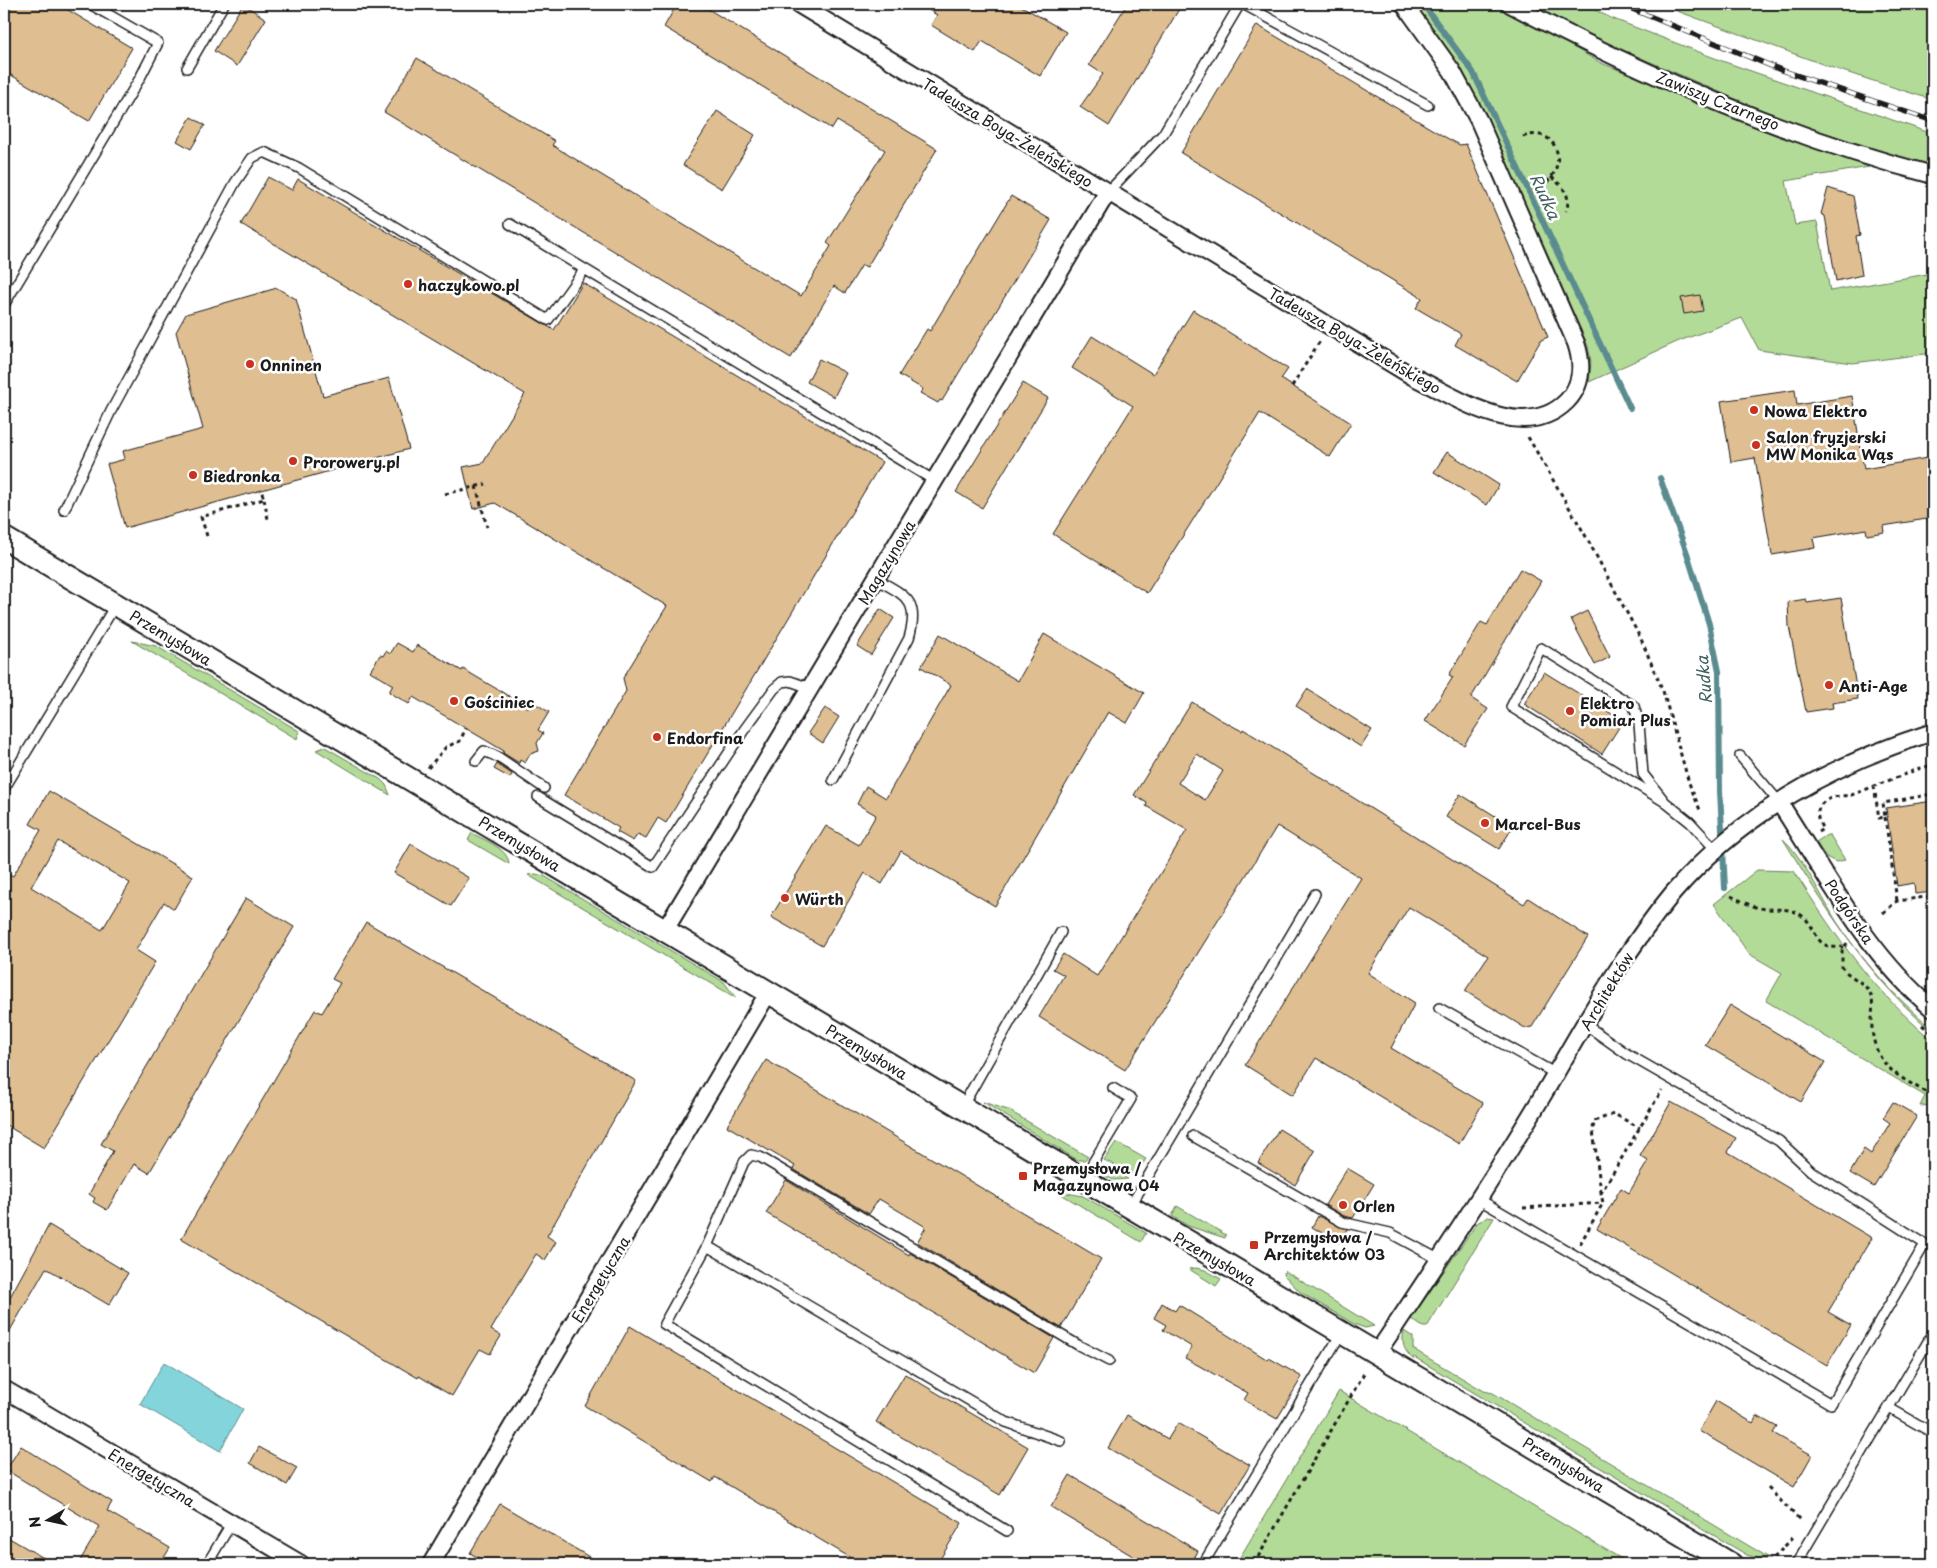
<svg xmlns="http://www.w3.org/2000/svg" width="1937" height="1568" font-family="'Playpen Sans',sans-serif">
<style>
.green{fill:#b3db98;stroke:#687c5a}
.water{fill:#84d5db;stroke:#5a8b8f}
.lines{fill:none;stroke-linecap:round;stroke-linejoin:round}
.stream{stroke:#5a8b8f;stroke-width:6}
.building{fill:#dfbe91;stroke:#1c1c1c;fill-rule:evenodd}
.service-casing{stroke:#1c1c1c;stroke-width:12}
.minor-casing{stroke:#1c1c1c;stroke-width:20}
.tertiary-casing{stroke:#1c1c1c;stroke-width:25}
.path{stroke:#1c1c1c;stroke-width:3;stroke-dasharray:4 4;stroke-linecap:butt}
.service{stroke:#fff;stroke-width:9}
.minor{stroke:#fff;stroke-width:16}
.tertiary{stroke:#fff;stroke-width:21}
.rail-casing{stroke:#1c1c1c;stroke-width:5.5}
.rail{stroke:#fff;stroke-width:4;stroke-dasharray:11;stroke-linecap:butt}
.poi-dot{fill:#c8321e;stroke:#fff;stroke-width:2}
.labels{text-anchor:middle;dominant-baseline:central;stroke-width:5;stroke-linejoin:round;paint-order:stroke}
.street-label{font-size:15px;fill:#1c1c1c;stroke:#fff}
.poi-label{font-size:15px;font-weight:bold;fill:#1c1c1c;stroke:#fff;text-anchor:start}
.water-label{font-size:16px;font-style:italic;fill:#405d5f;stroke:#fff}
</style>
<rect width="100%" height="100%" fill="#fff"/>
<filter id="ink" filterUnits="userSpaceOnUse"><feTurbulence type="fractalNoise" baseFrequency=".02" numOctaves="2"/><feDisplacementMap in="SourceGraphic" scale="10" xChannelSelector="R" yChannelSelector="G"/><feConvolveMatrix kernelMatrix="1 2 1 2 8 2 1 2 1" color-interpolation-filters="sRGB"/></filter>
<g filter="url(#ink)">
<path class="green" d="M 1415,4 L 1498,4 L 1601,63 L 1869,167 L 1786,181 L 1795,225 L 1817,222 L 1830,291 L 1933,273 L 1933,353 L 1853,363 L 1759,350 L 1742,318 L 1679,341 L 1589,382 L 1591,362 L 1588,346 L 1494,134 L 1453,56 Z
M 1528,4 L 1583,4 L 1611,18 L 1725,62 L 1933,134 L 1933,167 L 1784,120 L 1602,41 Z
M 1658,4 L 1933,4 L 1933,100 L 1833,68 Z
M 132,641 L 156,646 L 299,731 L 297,739 Z
M 325,747 L 380,779 L 386,785 L 390,795 L 316,750 Z
M 472,833 C 485,841 508,848 509,864 L 468,840 Z
M 1827,835 L 1830,835 L 1845,860 L 1836,862 L 1826,857 L 1816,842 Z
M 1783,839 C 1801,854 1823,900 1837,922 C 1863,962 1896,998 1933,1029 L 1933,1032 C 1869,978 1827,910 1783,839 Z
M 1757,870 L 1794,871 C 1836,938 1872,989 1933,1041 L 1933,1105 L 1920,1106 L 1925,1096 L 1766,1001 L 1782,973 L 1749,954 L 1714,904 Z
M 536,874 L 544,876 L 724,982 L 736,998 L 528,875 Z
M 983,1102 L 1008,1110 L 1088,1157 L 1084,1160 L 1077,1160 Z
M 1116,1142 L 1146,1159 L 1135,1175 L 1104,1160 Z
M 1101,1165 L 1128,1179 L 1114,1180 L 1103,1175 Z
M 1056,1191 L 1083,1196 L 1146,1233 L 1141,1242 Z
M 1177,1206 L 1226,1235 L 1225,1238 L 1188,1226 L 1172,1216 Z
M 1487,1217 L 1494,1218 L 1427,1327 L 1423,1327 L 1411,1319 L 1477,1223 Z
M 1196,1268 L 1205,1270 L 1221,1279 L 1216,1286 L 1189,1269 Z
M 1285,1271 L 1374,1326 L 1365,1328 L 1354,1324 L 1300,1292 L 1283,1274 Z
M 1404,1331 L 1413,1337 L 1413,1349 L 1484,1391 L 1493,1393 L 1771,1559 L 1760,1559 L 1747,1555 L 1414,1357 L 1413,1359 C 1404,1351 1401,1343 1404,1331 Z
M 1339,1391 L 1630,1564 L 1236,1564 Z"/>
<path class="water" d="M 164,1362 L 243,1409 L 220,1451 L 140,1404 Z"/>
<g class="lines">
<path class="stream" d="M 1423,4 L 1473,72 L 1630,408
M 1660,478 L 1687,553 L 1709,624 L 1719,671 L 1720,791 L 1725,888"/>
</g>
<path class="building" d="M 4,4 L 58,4 L 132,48 L 89,121 L 4,71 Z
M 243,4 L 266,19 L 237,66 L 214,51 Z
M 677,4 L 700,4 L 937,149 L 867,267 L 862,265 L 845,293 L 834,286 L 791,358 L 384,112 L 417,58 L 555,141 L 552,145 L 801,296 L 831,246 L 827,243 L 885,150 L 837,121 L 832,129 L 664,27 Z
M 918,4 L 1018,4 L 1066,32 L 1040,76 L 982,41 L 975,52 L 931,25 L 937,15 Z
M 1127,4 L 1182,4 L 1109,126 L 1080,107 L 1103,74 L 1089,65 Z
M 1257,25 L 1445,137 L 1460,145 L 1466,144 L 1548,337 L 1541,340 L 1517,381 L 1455,345 L 1461,334 L 1416,308 L 1422,298 L 1181,153 Z
M 717,111 L 755,135 L 722,189 L 683,165 Z
M 191,117 L 205,125 L 191,149 L 177,141 Z
M 268,177 L 292,190 L 298,179 L 554,330 L 583,283 L 882,462 L 666,823 L 658,818 L 646,838 L 638,834 L 633,841 L 617,832 L 619,828 L 564,795 L 626,691 L 623,678 L 667,606 L 495,503 L 473,509 L 463,467 L 483,463 L 525,394 L 241,224 Z
M 1828,188 L 1853,196 L 1860,235 L 1856,236 L 1862,275 L 1836,281 L 1825,216 L 1821,214 Z
M 1011,196 L 1051,220 L 942,401 L 940,400 L 938,403 L 920,393 L 923,389 L 899,375 L 927,329 L 930,331 Z
M 277,288 L 296,299 L 323,396 L 389,378 L 409,449 L 125,528 L 107,464 L 125,459 L 123,451 L 203,429 L 176,332 L 186,314 Z
M 1700,295 L 1703,311 L 1684,314 L 1681,298 Z
M 1193,310 L 1288,369 L 1281,379 L 1351,423 L 1330,457 L 1260,413 L 1147,593 L 1053,534 L 1133,406 L 1072,368 L 1092,336 L 1153,374 Z
M 819,359 L 846,373 L 834,397 L 807,382 Z
M 1023,383 L 1048,398 L 982,508 L 956,492 Z
M 1795,390 L 1797,405 L 1852,396 L 1864,469 L 1933,457 L 1933,518 L 1883,526 L 1884,532 L 1867,535 L 1866,529 L 1813,538 L 1815,548 L 1772,555 L 1755,458 L 1731,462 L 1721,401 Z
M 1447,452 L 1499,485 L 1487,505 L 1434,472 Z
M 1520,569 L 1541,581 L 1471,698 L 1488,709 L 1464,745 L 1425,721 L 1453,677 L 1449,675 L 1481,622 L 1487,625 Z
M 1841,598 L 1858,699 L 1832,703 L 1833,708 L 1806,712 L 1789,626 L 1788,602 L 1806,599 L 1807,603 Z
M 880,609 L 894,618 L 871,655 L 857,646 Z
M 1587,611 L 1610,657 L 1595,665 L 1571,619 Z
M 940,634 L 1018,681 L 1044,634 L 1144,693 L 1127,723 L 1108,712 L 995,906 L 901,851 L 882,884 L 865,873 L 822,946 L 771,917 L 826,826 L 859,845 L 876,815 L 857,804 L 866,786 L 886,798 L 951,685 L 921,667 Z
M 397,643 L 413,652 L 417,645 L 462,671 L 463,669 L 529,708 L 533,702 L 549,712 L 538,730 L 543,733 L 537,743 L 539,751 L 530,754 L 525,763 L 520,760 L 519,763 L 503,753 L 504,751 L 413,697 L 409,704 L 389,692 L 393,685 L 370,671 L 380,655 L 383,656 L 386,651 L 390,654 Z
M 1544,672 L 1623,721 L 1602,754 L 1524,704 Z
M 1307,689 L 1372,730 L 1361,747 L 1296,706 Z
M 1192,702 L 1221,720 L 1242,731 L 1243,729 L 1524,904 L 1528,898 L 1588,937 L 1532,1027 L 1525,1028 L 1465,991 L 1488,956 L 1409,907 L 1368,973 L 1415,1003 L 1391,1048 L 1483,1103 L 1459,1144 L 1316,1058 L 1293,1095 L 1245,1065 L 1361,878 L 1277,826 L 1125,1070 L 1039,1017 L 1064,975 L 1053,969 L 1063,954 L 1097,976 L 1187,830 L 1146,806 L 1147,803 L 1134,795 ZM 1197,754 L 1223,771 L 1205,800 L 1178,783 Z
M 825,708 L 839,717 L 823,743 L 808,733 Z
M 497,764 L 512,774 L 510,778 L 494,769 Z
M 49,791 L 193,876 L 174,909 L 164,902 L 136,950 L 155,962 L 44,1148 L 4,1124 L 4,871 L 13,876 L 41,830 L 30,824 ZM 58,841 L 130,883 L 102,930 L 31,887 Z
M 1460,794 L 1513,827 L 1499,849 L 1446,817 Z
M 1933,801 L 1933,892 L 1915,894 L 1914,883 L 1897,886 L 1886,808 Z
M 411,844 L 469,878 L 451,906 L 394,873 Z
M 246,898 L 294,927 L 149,1173 L 134,1164 L 107,1210 L 93,1202 L 95,1198 L 89,1194 L 113,1151 L 101,1144 Z
M 366,922 L 636,1081 L 547,1236 L 556,1242 L 545,1260 L 536,1254 L 491,1330 L 501,1336 L 490,1354 L 480,1349 L 452,1396 L 419,1376 L 418,1378 L 181,1239 L 315,1010 L 322,1013 L 340,983 L 332,979 Z
M 1730,1005 L 1825,1062 L 1801,1102 L 1705,1045 Z
M 766,1060 L 1101,1259 L 1061,1328 L 917,1242 L 926,1227 L 879,1199 L 869,1214 L 793,1169 L 795,1166 L 727,1126 Z
M 1671,1102 L 1736,1138 L 1728,1152 L 1872,1238 L 1828,1312 L 1851,1325 L 1827,1365 L 1597,1229 L 1621,1188 L 1629,1193 L 1648,1161 L 1640,1156 Z
M 1893,1102 L 1917,1116 L 1874,1187 L 1850,1173 L 1864,1149 L 1871,1154 L 1890,1123 L 1883,1118 Z
M 1279,1129 L 1315,1151 L 1295,1185 L 1258,1163 Z
M 1347,1168 L 1374,1184 L 1353,1218 L 1344,1216 L 1325,1205 Z
M 786,1180 L 909,1255 L 910,1253 L 1054,1338 L 1034,1373 L 766,1213 Z
M 1318,1216 L 1347,1229 L 1339,1243 L 1312,1227 Z
M 49,1225 L 128,1273 L 109,1305 L 46,1268 L 4,1341 L 4,1308 Z
M 1162,1303 L 1175,1311 L 1179,1305 L 1268,1360 L 1269,1358 L 1302,1377 L 1277,1419 L 1244,1400 L 1248,1393 L 1185,1358 L 1192,1347 L 1163,1330 L 1166,1325 L 1154,1318 Z
M 630,1326 L 962,1523 L 937,1564 L 861,1564 L 715,1477 L 712,1482 L 585,1406 Z
M 905,1374 L 1028,1447 L 1000,1495 L 876,1422 Z
M 1716,1401 L 1753,1423 L 1757,1416 L 1777,1427 L 1773,1433 L 1812,1455 L 1794,1487 L 1699,1431 Z
M 1127,1415 L 1168,1439 L 1178,1423 L 1250,1465 L 1221,1514 L 1108,1448 Z
M 21,1446 L 112,1502 L 107,1511 L 170,1548 L 160,1564 L 78,1564 L 100,1527 L 6,1470 Z
M 259,1447 L 297,1468 L 287,1485 L 250,1463 Z
M 1070,1475 L 1198,1551 L 1191,1564 L 1146,1564 L 1051,1507 Z
M 500,1504 L 601,1564 L 489,1564 L 470,1553 Z
M 4,1535 L 54,1564 L 4,1564 Z"/>
<g class="lines">
<g class="service-casing">
<path id="service" d="M 1243,4 L 1428,105
M 187,68 L 224,4
M 4,96 L 4,100
M 1107,193 L 1163,134 L 1240,4
M 510,224 L 935,481
M 4,305 L 140,78 L 158,43 L 90,4
M 64,510 L 111,411 L 235,183 L 252,158 L 264,152 L 299,168 L 548,320 L 584,270
M 1740,756 L 1779,802
M 476,761 L 484,751 L 498,757 L 544,788
M 833,780 L 909,638 C 920,600 906,596 876,579
M 4,789 L 116,604
M 538,797 L 653,867 L 744,730 L 774,689 L 782,682 L 790,681 L 810,688
M 1665,802 L 1643,774 L 1639,724 L 1634,706 L 1541,648 L 1511,707 L 1665,802 L 1690,822 L 1716,850
M 1439,1008 L 1556,1074
M 962,1107 L 1061,932
M 1193,1136 L 1342,1222 L 1390,1233 L 1440,1260
M 1083,1179 L 1131,1099 L 1113,1088
M 1480,1200 L 1831,1404 L 1925,1244 L 1811,1171 L 1779,1141 L 1627,1054 L 1586,1025
M 1130,1207 L 1315,894
M 707,1246 L 1006,1422 L 1061,1441
M 1889,1408 L 1933,1433
M 1007,1531 L 664,1324 L 707,1246 L 744,1162 L 751,1155 L 760,1157 L 1078,1345 L 1109,1361
M 207,1564 L 231,1524
M 1203,1564 L 1342,1332
M 1796,1564 L 1933,1333"/>
</g>
<g class="minor-casing">
<path id="minor" d="M 798,4 L 1412,376 C 1456,397 1523,445 1567,401 C 1583,384 1583,364 1576,343 L 1479,121 L 1452,71 L 1404,4
M 1510,4 C 1644,75 1786,137 1933,175
M 1779,802 C 1826,874 1866,953 1933,1009
M 665,930 L 1107,193
M 1377,1353 C 1431,1273 1484,1193 1534,1110 C 1578,1037 1618,959 1673,893 C 1743,812 1833,764 1933,732
M 4,1389 L 301,1564
M 431,1564 L 768,993"/>
</g>
<g class="tertiary-casing">
<path id="tertiary" d="M 4,538 L 1731,1564"/>
</g>
<path class="path" d="M 1523,137 C 1550,126 1567,153 1552,176 C 1547,184 1538,188 1529,192
M 1551,177 C 1563,186 1572,196 1566,211
M 1292,386 L 1320,341
M 1528,437 L 1584,533 L 1641,639 L 1663,691 L 1689,783 L 1700,810
M 476,486 L 487,527
M 445,494 L 486,484
M 264,499 L 268,519
M 207,536 L 201,517 L 264,499 L 261,490
M 428,768 L 446,747 L 460,741 L 466,728
M 1874,786 L 1879,818 L 1885,817 L 1883,803 L 1933,794
M 1885,817 L 1897,901
M 1818,832 L 1823,829 C 1808,807 1827,794 1849,796 L 1921,768 L 1933,765
M 1731,896 C 1740,900 1750,906 1760,908 C 1774,911 1787,906 1801,915 C 1820,928 1811,950 1843,947
M 1883,913 L 1897,901 L 1933,896
M 1847,943 L 1842,951 L 1842,967 C 1849,978 1864,981 1870,993 C 1875,1005 1871,1015 1872,1028 C 1875,1069 1902,1078 1933,1096
M 1922,1025 L 1933,1034
M 1601,1192 L 1593,1130 L 1594,1121 L 1614,1114 L 1640,1128
M 1523,1208 L 1602,1203
M 1580,1244 L 1603,1203 L 1601,1193 L 1662,1090
M 1768,1488 L 1802,1522
M 1774,1558 L 1794,1536
M 1254,1564 L 1366,1370"/>
<use href="#service" class="service"/>
<use href="#minor" class="minor"/>
<use href="#tertiary" class="tertiary"/>
<g class="rail-casing">
<path id="rail" d="M 1620,4 L 1781,70 L 1933,121"/>
</g>
<use href="#rail" class="rail"/>
</g>
</g>
<g class="poi-dot">
<circle cx="408" cy="284" r="5"/>
<circle cx="250" cy="364" r="5"/>
<circle cx="1754" cy="410" r="5"/>
<circle cx="1756" cy="445" r="5"/>
<circle cx="293" cy="461" r="5"/>
<circle cx="193" cy="475" r="5"/>
<circle cx="1829" cy="685" r="5"/>
<circle cx="454" cy="701" r="5"/>
<circle cx="1570" cy="711" r="5"/>
<circle cx="657" cy="737" r="5"/>
<circle cx="1485" cy="823" r="5"/>
<circle cx="785" cy="898" r="5"/>
<rect x="1018" y="1171" width="10" height="10" rx="2.5"/>
<circle cx="1343" cy="1205" r="5"/>
<rect x="1249" y="1240" width="10" height="10" rx="2.5"/>
</g>
<g class="labels">
<g class="street-label">
<text transform="translate(1718 100) rotate(22)">Zawiszy Czarnego</text>
<text transform="translate(1008 132) rotate(31)">Tadeusza Boya-Żeleńskiego</text>
<text transform="translate(1355 340) rotate(30)">Tadeusza Boya-Żeleńskiego</text>
<text transform="translate(886 562) rotate(-59)">Magazynowa</text>
<text transform="translate(171 637) rotate(31)">Przemysłowa</text>
<text transform="translate(520 843) rotate(31)">Przemysłowa</text>
<text transform="translate(1850 911) rotate(56)">Podgórska</text>
<text transform="translate(1606 991) rotate(-59)">Architektów</text>
<text transform="translate(867 1051) rotate(31)">Przemysłowa</text>
<text transform="translate(1215 1258) rotate(30)">Przemysłowa</text>
<text transform="translate(600 1279) rotate(-59)">Energetyczna</text>
<text transform="translate(1564 1464) rotate(31)">Przemysłowa</text>
<text transform="translate(152 1477) rotate(31)">Energetyczna</text>
</g>
<g class="poi-label">
<text x="418" y="284">haczykowo.pl</text>
<text x="260" y="364">Onninen</text>
<text x="1764" y="410">Nowa Elektro</text>
<text x="1766" y="436">Salon fryzjerski<tspan x="1766" dy="17">MW Monika Wąs</tspan></text>
<text x="303" y="461">Prorowery.pl</text>
<text x="203" y="475">Biedronka</text>
<text x="1839" y="685">Anti-Age</text>
<text x="464" y="701">Gościniec</text>
<text x="1580" y="702">Elektro<tspan x="1580" dy="17">Pomiar Plus</tspan></text>
<text x="667" y="737">Endorfina</text>
<text x="1495" y="823">Marcel-Bus</text>
<text x="795" y="898">Würth</text>
<text x="1033" y="1167">Przemysłowa /<tspan x="1033" dy="17">Magazynowa 04</tspan></text>
<text x="1353" y="1205">Orlen</text>
<text x="1264" y="1236">Przemysłowa /<tspan x="1264" dy="17">Architektów 03</tspan></text>
</g>
<g class="water-label">
<text transform="translate(1546 196) rotate(65)">Rudka</text>
<text transform="translate(1703 680) rotate(-95)">Rudka</text>
</g>
</g>
<rect width="1937" height="1568" fill="none" stroke="#fff" stroke-width="20"/>
<rect x="10" y="10" width="1917" height="1548" fill="none" stroke="#1c1c1c" stroke-width="2" filter="url(#ink)"/>
<g transform="translate(48 1520) rotate(261)" stroke="#ffffff" stroke-width="4" paint-order="stroke">
<path d="M0-4L9 19L0 12L-9 19Z" fill="#1c1c1c"/>
<text y="-8" font-size="14" font-weight="bold" text-anchor="middle" fill="#1c1c1c">N</text>
</g>
</svg>
